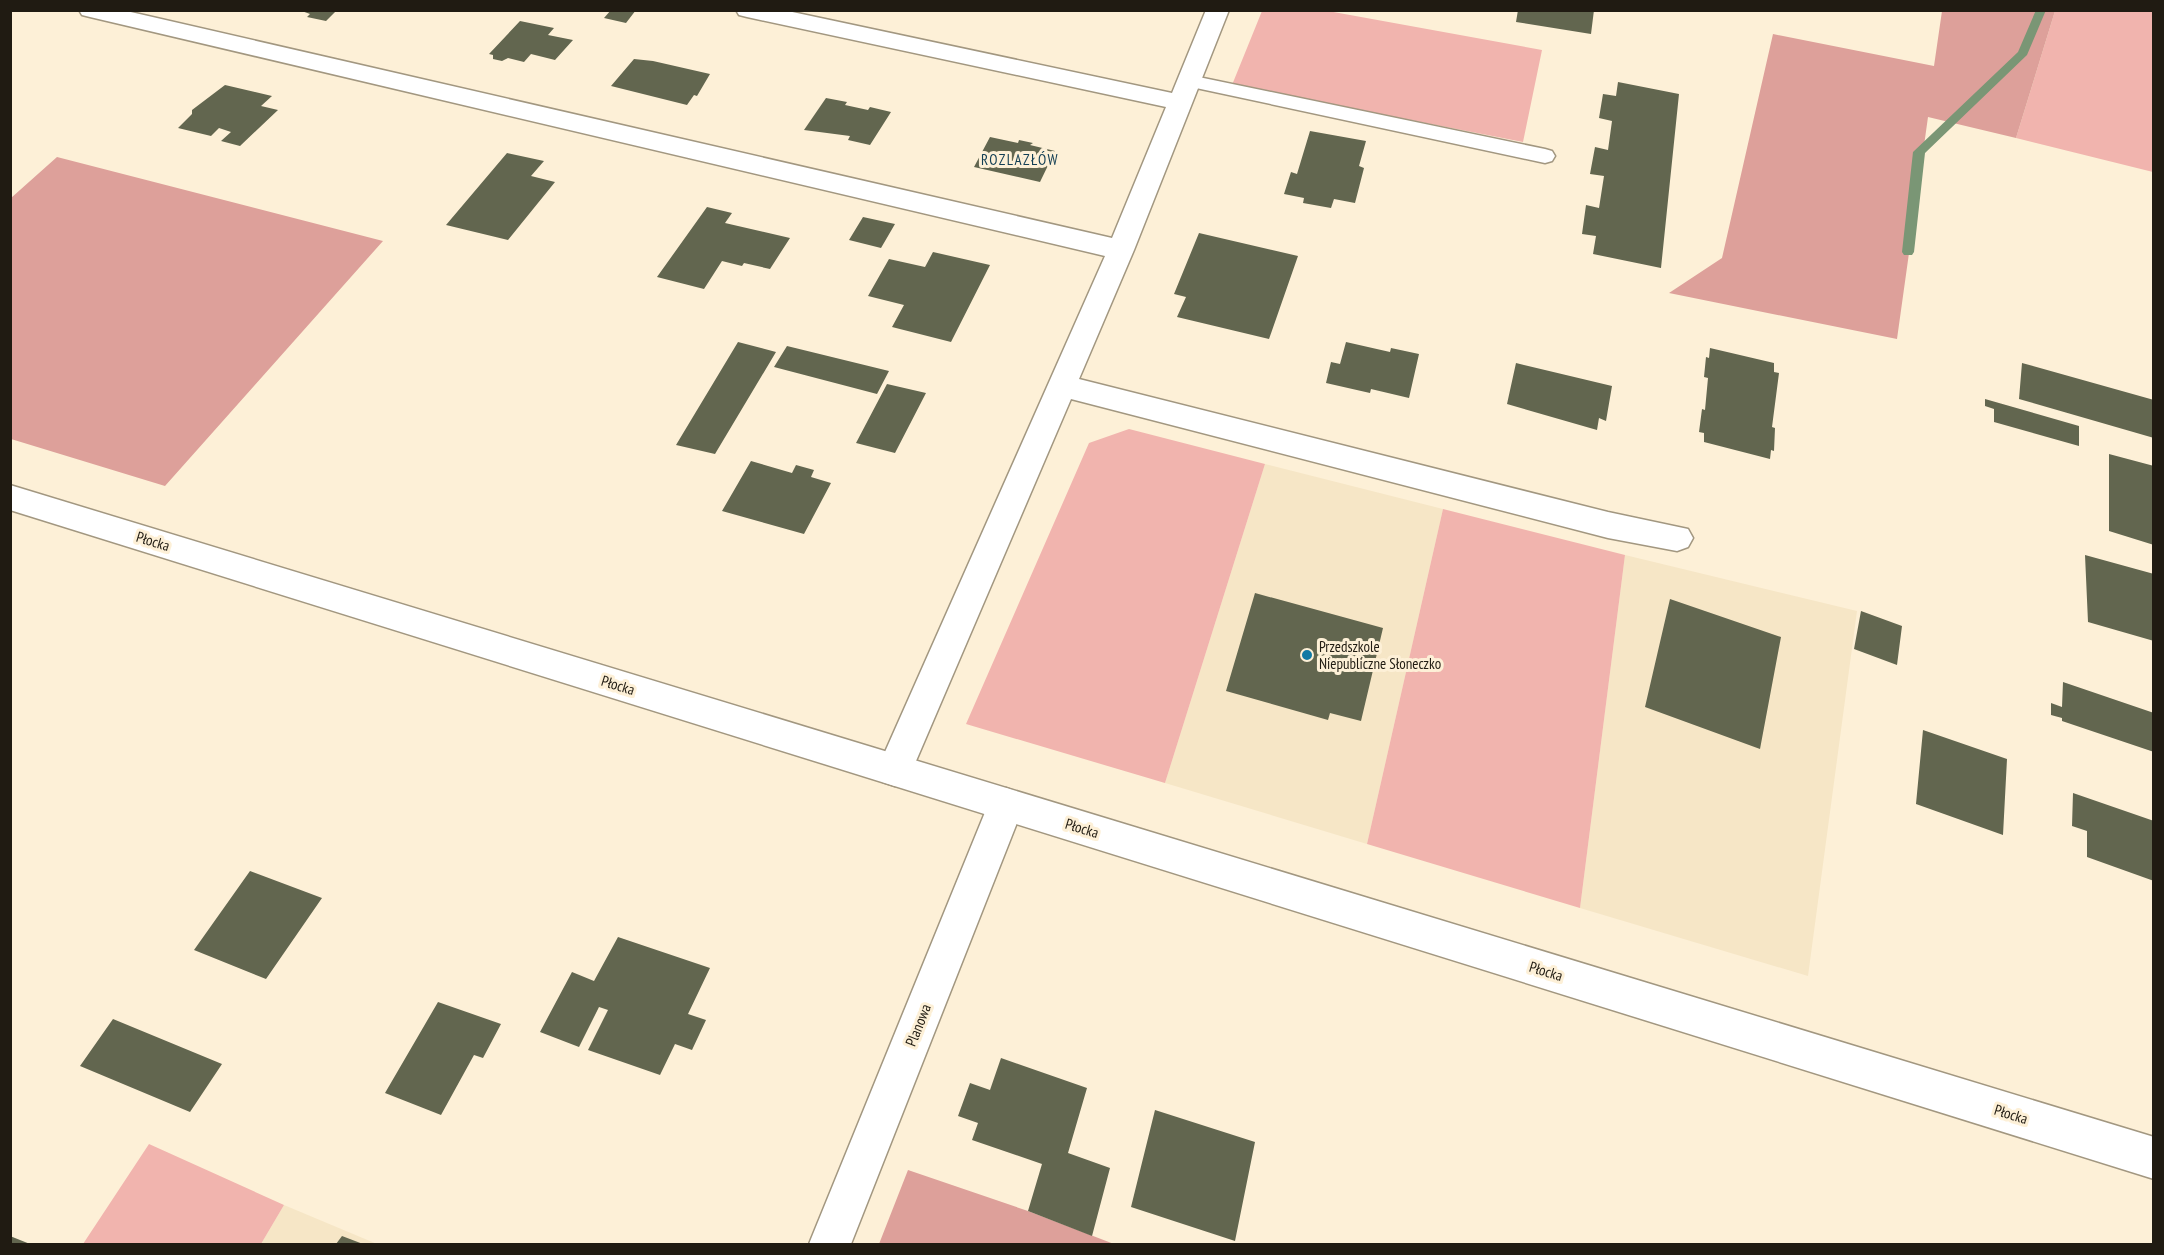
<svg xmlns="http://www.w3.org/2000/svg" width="2164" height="1255" font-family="'PT Sans Narrow',sans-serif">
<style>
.built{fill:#f6e6c6}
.green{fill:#f1b4ae}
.forest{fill:#dda09a}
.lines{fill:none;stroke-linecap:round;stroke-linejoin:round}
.stream{fill:#7a9675;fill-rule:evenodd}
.building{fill:#62664f}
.lane-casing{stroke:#a29780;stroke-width:3}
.street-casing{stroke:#a29780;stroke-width:3}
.secondary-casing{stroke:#a29780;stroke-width:3}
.lane{fill:#fff;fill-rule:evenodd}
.street{fill:#fff;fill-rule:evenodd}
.secondary{fill:#fff;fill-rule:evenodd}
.poi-dot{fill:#1179a4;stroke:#fdf0d7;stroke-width:2}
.labels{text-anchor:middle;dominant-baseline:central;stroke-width:6;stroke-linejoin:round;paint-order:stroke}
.far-quarter-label{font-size:15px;letter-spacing:1.5px;fill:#123e54;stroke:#fdf0d7}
.street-label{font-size:15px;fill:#201b12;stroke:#fdf0d7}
.poi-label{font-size:15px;fill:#201b12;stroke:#fdf0d7;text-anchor:start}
</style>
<rect width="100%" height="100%" fill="#fdf0d7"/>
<path class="built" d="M 1265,464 L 1443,509 L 1367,844 L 1165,783 Z
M 1625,555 L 1857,611 L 1808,976 L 1580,908 Z
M 284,1205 L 377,1244 L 261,1244 Z"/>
<path class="green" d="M 1262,11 L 1328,11 L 1542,50 L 1523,142 L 1232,85 Z
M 2055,11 L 2153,11 L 2153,172 L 2016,138 Z
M 1129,429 L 1265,464 L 1165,783 L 966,724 L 1089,443 Z
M 1443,509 L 1625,555 L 1580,908 L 1367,844 Z
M 149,1144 L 284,1205 L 261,1244 L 83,1244 Z"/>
<path class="forest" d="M 1942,11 L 2055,11 L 2016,138 L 1928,117 L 1897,339 L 1669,293 L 1722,258 L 1773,34 L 1934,66 Z
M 57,157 L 383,241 L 165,486 L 11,439 L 11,198 Z
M 908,1170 L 1028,1211 L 1114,1244 L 879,1244 Z"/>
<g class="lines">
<path class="stream" d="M 2036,10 L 2046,10 L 2027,55 L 1925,153 L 1914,252 L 1912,255 L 1904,255 L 1902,252 L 1913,152 L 2018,52 Z"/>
</g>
<path class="building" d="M 299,10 L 337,10 L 326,21 L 307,17 L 310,14 Z
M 611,10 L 636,10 L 626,23 L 604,18 Z
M 1518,10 L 1594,10 L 1591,34 L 1516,22 Z
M 520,21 L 554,28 L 548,35 L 573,40 L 555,60 L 531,54 L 524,62 L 508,58 L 502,61 L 493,59 L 493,55 L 489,54 Z
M 634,59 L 653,61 L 710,74 L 697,96 L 694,95 L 687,105 L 611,86 Z
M 1618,82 L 1679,94 L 1661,268 L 1593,254 L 1596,236 L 1582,234 L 1586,205 L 1599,208 L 1604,176 L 1590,174 L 1595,147 L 1608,150 L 1612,121 L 1599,118 L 1603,94 L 1616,96 Z
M 225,85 L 272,96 L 261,106 L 278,110 L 240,146 L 221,141 L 231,132 L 219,128 L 211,136 L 178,128 L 192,114 L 192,110 Z
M 826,98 L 847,102 L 845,105 L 868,110 L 870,107 L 891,112 L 870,145 L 848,140 L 850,136 L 804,130 Z
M 1310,131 L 1366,141 L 1359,166 L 1364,168 L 1355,203 L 1334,199 L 1331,208 L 1303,203 L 1304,198 L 1284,194 L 1291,172 L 1297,174 Z
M 990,137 L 1018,143 L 1019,140 L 1033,143 L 1030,145 L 1055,151 L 1040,182 L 974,167 Z
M 507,153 L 544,161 L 531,176 L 555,182 L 508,240 L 446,225 Z
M 707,207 L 732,213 L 725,223 L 790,238 L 770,269 L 744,263 L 742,266 L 722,261 L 704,289 L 657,277 Z
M 863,217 L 895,224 L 881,248 L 849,240 Z
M 1199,233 L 1298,256 L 1269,339 L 1177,317 L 1186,297 L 1174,294 Z
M 933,252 L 990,265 L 951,342 L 892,327 L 904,305 L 868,296 L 889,259 L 925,267 Z
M 738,342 L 776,352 L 715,454 L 676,445 Z
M 1346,342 L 1390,352 L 1391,348 L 1419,354 L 1409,398 L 1371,389 L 1370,393 L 1326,383 L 1331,362 L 1340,364 Z
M 787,346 L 889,371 L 877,394 L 774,367 Z
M 1710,348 L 1774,363 L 1774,372 L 1779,373 L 1772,427 L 1775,428 L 1774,451 L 1771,450 L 1770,459 L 1704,442 L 1704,433 L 1699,432 L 1702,409 L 1705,410 L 1708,378 L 1704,377 L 1706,357 L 1709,358 Z
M 1516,363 L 1612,386 L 1606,421 L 1599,418 L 1597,430 L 1507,404 Z
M 2022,363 L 2154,400 L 2154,438 L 2019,399 Z
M 887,384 L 926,393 L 895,453 L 856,443 Z
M 1985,399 L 2079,426 L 2079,446 L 1994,422 L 1994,409 L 1985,406 Z
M 2109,454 L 2154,466 L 2154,545 L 2109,531 Z
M 751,461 L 792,473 L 796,465 L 814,470 L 811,477 L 831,483 L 804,534 L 722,511 Z
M 2085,555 L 2154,574 L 2154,641 L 2088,622 Z
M 1255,593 L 1383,628 L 1361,721 L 1330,713 L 1328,720 L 1226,691 Z
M 1670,599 L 1781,637 L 1760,749 L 1645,707 Z
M 1861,611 L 1902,626 L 1897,665 L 1854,649 Z
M 2063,682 L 2154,713 L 2154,752 L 2062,721 L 2062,718 L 2051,715 L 2051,703 L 2062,707 Z
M 1923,730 L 2007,759 L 2003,835 L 1916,804 Z
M 2073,793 L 2154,821 L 2154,881 L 2087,857 L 2087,831 L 2072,826 Z
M 250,871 L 322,898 L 266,979 L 194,950 Z
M 618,937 L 710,968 L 688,1014 L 706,1020 L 692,1050 L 675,1044 L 660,1075 L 588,1050 L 608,1010 L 599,1007 L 579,1047 L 540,1032 L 572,972 L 594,981 Z
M 438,1002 L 501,1024 L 483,1058 L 474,1055 L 441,1115 L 385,1093 Z
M 113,1019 L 222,1064 L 190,1112 L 80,1066 Z
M 1001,1058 L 1087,1088 L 1068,1153 L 1110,1168 L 1092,1236 L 1028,1211 L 1042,1164 L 972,1140 L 978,1123 L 958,1116 L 970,1083 L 990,1090 Z
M 1155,1110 L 1255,1142 L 1235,1241 L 1131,1207 Z
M 10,1236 L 30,1244 L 10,1244 Z
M 342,1236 L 363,1244 L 336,1244 Z"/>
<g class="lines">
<g class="lane-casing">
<path id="lane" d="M 1189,75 L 1545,149 L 1552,151 L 1555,156 L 1552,161 L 1545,163 L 1182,85 L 1179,81 L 1182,77 Z"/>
</g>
<g class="street-casing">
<path id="street" d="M 79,10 L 122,10 L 1112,238 L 1166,107 L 747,17 L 739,15 L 736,10 L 783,10 L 1172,93 L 1206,10 L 1229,10 L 1134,250 L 1079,379 L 1608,512 L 1688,529 L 1693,538 L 1688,547 L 1677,551 L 1608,538 L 1071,399 L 907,782 L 895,786 L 883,782 L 877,770 L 1105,256 L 90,17 L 82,15 Z
M 1006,788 L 1019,793 L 1024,805 L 851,1244 L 809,1244 L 988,805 L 993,793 Z"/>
</g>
<g class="secondary-casing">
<path id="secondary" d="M 10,485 L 2154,1137 L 2154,1179 L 10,510 Z"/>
</g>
<use href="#lane" class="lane"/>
<use href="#street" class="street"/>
<use href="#secondary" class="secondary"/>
</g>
<circle class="poi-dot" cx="1307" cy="655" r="6"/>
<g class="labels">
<g class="far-quarter-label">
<text x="1020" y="159">ROZLAZŁÓW</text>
</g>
<g class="street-label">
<text transform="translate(153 541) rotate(17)">Płocka</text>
<text transform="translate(618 685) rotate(17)">Płocka</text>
<text transform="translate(1082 828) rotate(17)">Płocka</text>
<text transform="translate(1546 971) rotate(17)">Płocka</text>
<text transform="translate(918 1025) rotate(-68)">Planowa</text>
<text transform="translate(2011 1114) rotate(17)">Płocka</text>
</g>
<g class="poi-label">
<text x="1319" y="646">Przedszkole<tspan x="1319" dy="17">Niepubliczne Słoneczko</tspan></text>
</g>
</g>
<rect width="2164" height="1255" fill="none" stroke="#201b12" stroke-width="24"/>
</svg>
